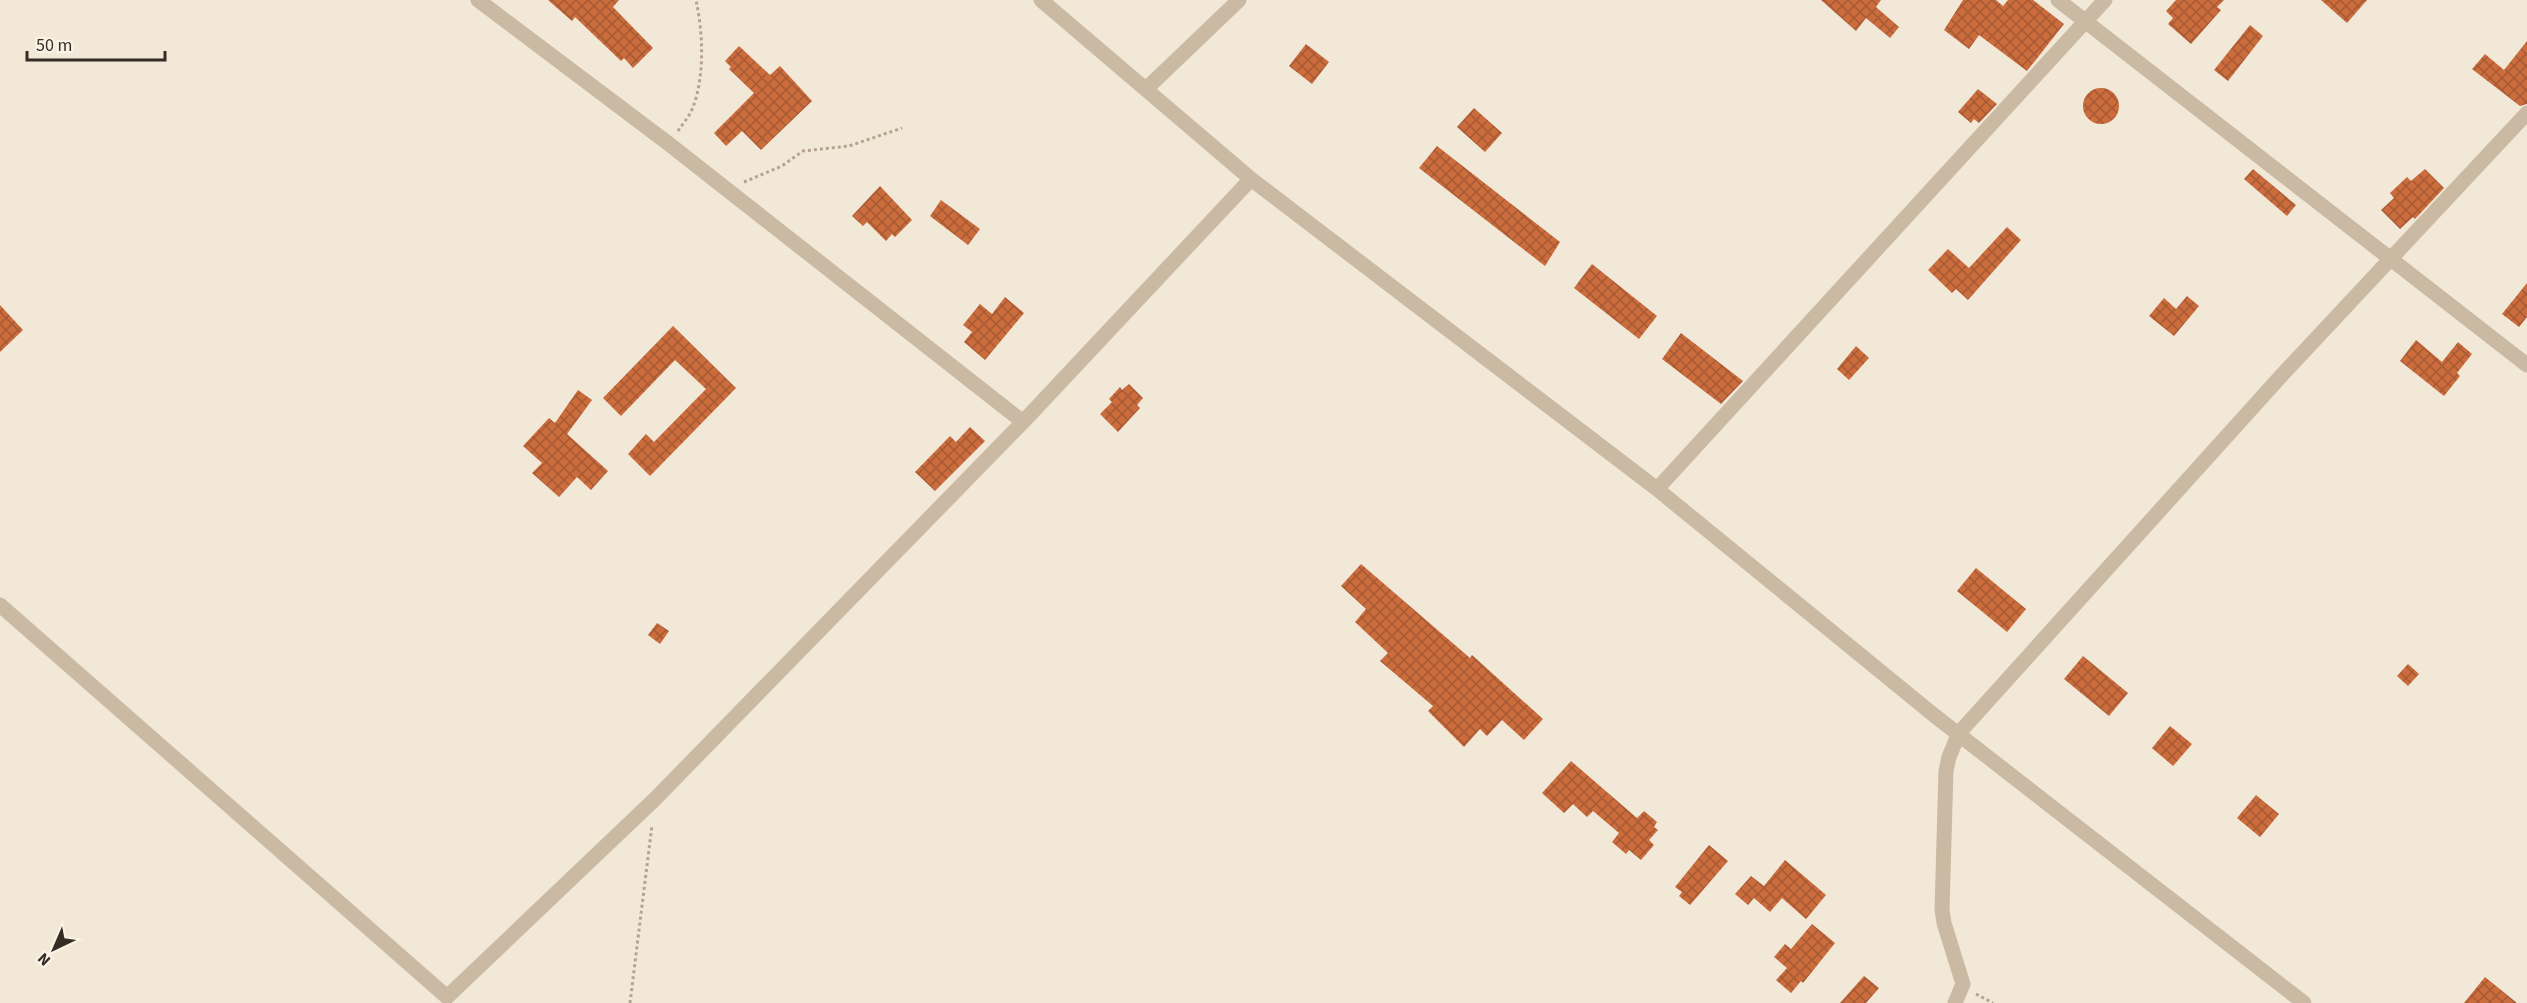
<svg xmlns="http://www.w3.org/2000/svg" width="2527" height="1003" font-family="'Source Sans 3',sans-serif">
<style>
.building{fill:url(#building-cross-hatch)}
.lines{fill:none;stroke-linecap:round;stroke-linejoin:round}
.path{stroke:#b6a38e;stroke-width:3;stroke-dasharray:3 3;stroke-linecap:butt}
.minor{stroke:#cab9a3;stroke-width:15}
</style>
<defs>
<pattern id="building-cross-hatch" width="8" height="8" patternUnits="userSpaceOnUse" patternTransform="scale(1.5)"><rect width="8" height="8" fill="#cb6c3d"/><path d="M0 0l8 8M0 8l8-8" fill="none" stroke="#a65933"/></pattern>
</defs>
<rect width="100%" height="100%" fill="#f2e8d8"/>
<path class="building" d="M 548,0 L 619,0 L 613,7 L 653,48 L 633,68 L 624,58 L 621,61 L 575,17 L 572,21 Z
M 1821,0 L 1881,0 L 1876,7 L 1899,27 L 1890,38 L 1866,18 L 1856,31 Z
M 1963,0 L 1996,0 L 2003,6 L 2008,0 L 2033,0 L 2064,24 L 2027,71 L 1979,35 L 1969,49 L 1944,30 Z
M 2176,0 L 2224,0 L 2217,7 L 2221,10 L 2191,44 L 2168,24 L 2173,18 L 2166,11 Z
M 2321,0 L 2367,0 L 2347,23 Z
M 2250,25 L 2263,36 L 2228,81 L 2214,70 Z
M 2527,41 L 2527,104 L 2520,106 L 2472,69 L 2485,54 L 2504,70 Z
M 1306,44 L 1329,62 L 1312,84 L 1289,66 Z
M 739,46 L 770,75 L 780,66 L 812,101 L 761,150 L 742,131 L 726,146 L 714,133 L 754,93 L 729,69 L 731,67 L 725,61 Z
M2083 106a18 18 0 1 1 36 0a18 18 0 1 1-36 0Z
M 1978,89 L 1997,104 L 1979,123 L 1974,119 L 1971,123 L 1958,112 Z
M 1474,108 L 1502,133 L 1485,152 L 1457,127 Z
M 1437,146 L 1560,242 L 1545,266 L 1419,168 Z
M 2253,169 L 2296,205 L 2287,216 L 2244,179 Z
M 2425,169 L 2444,188 L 2415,219 L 2413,217 L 2400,229 L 2381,210 L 2394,198 L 2390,193 L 2407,177 L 2411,181 Z
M 880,186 L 912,220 L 895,237 L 892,234 L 886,241 L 867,222 L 863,226 L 852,216 Z
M 941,200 L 980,229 L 968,245 L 930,216 Z
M 2007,227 L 2021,240 L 1968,300 L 1956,289 L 1952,293 L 1928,270 L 1948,249 L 1969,268 Z
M 1592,264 L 1657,316 L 1639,339 L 1574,288 Z
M 2527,283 L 2527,317 L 2519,327 L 2502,314 Z
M 2187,296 L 2199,306 L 2174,336 L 2149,316 L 2164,298 L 2176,309 Z
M 1005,297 L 1024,313 L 985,360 L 964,342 L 972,332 L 963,325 L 980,304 L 992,314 Z
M 0,305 L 23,330 L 0,352 Z
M 673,326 L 736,388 L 650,476 L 628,454 L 646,434 L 654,442 L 706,389 L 675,360 L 621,416 L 603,398 Z
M 1681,333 L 1743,381 L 1721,404 L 1662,359 Z
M 2416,340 L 2442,362 L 2458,342 L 2472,354 L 2457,373 L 2460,376 L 2444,396 L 2400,361 Z
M 1856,346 L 1869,358 L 1849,380 L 1837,369 Z
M 1129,384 L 1143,398 L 1137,405 L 1140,408 L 1118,432 L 1100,414 L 1112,402 L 1109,399 L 1120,387 L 1122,390 Z
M 578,390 L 592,400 L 567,434 L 608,471 L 591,490 L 577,477 L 559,497 L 532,473 L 542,463 L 523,446 L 549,418 L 555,423 Z
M 970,427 L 985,441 L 935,491 L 915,472 L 950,436 L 956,442 Z
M 1361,564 L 1470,658 L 1472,655 L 1543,719 L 1524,740 L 1502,720 L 1487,736 L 1480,729 L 1464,747 L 1428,711 L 1433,706 L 1380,661 L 1388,653 L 1355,622 L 1366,609 L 1341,586 Z
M 1976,568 L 2026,609 L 2007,632 L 1957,591 Z
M 657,623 L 669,631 L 660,644 L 648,635 Z
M 2083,656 L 2128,693 L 2109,716 L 2064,679 Z
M 2408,664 L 2419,674 L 2408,686 L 2397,676 Z
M 2170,726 L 2192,744 L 2173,766 L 2152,748 Z
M 1571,761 L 1637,818 L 1644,811 L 1657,822 L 1654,827 L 1658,830 L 1649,840 L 1654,845 L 1641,860 L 1629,850 L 1626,854 L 1612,842 L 1619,833 L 1593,811 L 1587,817 L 1573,804 L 1564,813 L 1542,793 Z
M 2256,795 L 2279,814 L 2260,837 L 2237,818 Z
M 1709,845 L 1728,861 L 1690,905 L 1679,896 L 1682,892 L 1675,887 Z
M 1785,860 L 1826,895 L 1806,919 L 1782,898 L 1770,912 L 1754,898 L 1748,905 L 1735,894 L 1751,876 L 1764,886 Z
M 1812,924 L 1835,943 L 1803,983 L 1801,981 L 1791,993 L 1776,980 L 1787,968 L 1774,957 L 1785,944 L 1791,949 Z
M 1864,976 L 1879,988 L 1866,1003 L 1840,1003 Z
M 2485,977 L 2517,1003 L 2464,1003 Z"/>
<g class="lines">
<path class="path" d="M 678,131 C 683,123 690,116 693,107 C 705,75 703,33 696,0
M 744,182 L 782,166 L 803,151 L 849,146 L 902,128
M 1976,994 L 1993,1003
M 630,1003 L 652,825"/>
<path class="minor" d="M 1041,0 L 1251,179 L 1657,489 L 1935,716 L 2304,1003
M 2058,0 L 2527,365
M 1146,89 L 1239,0
M 1023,422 L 1251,179
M 1657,489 L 2105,0
M 0,605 L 447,997 L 655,799 L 1023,422 L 669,144 L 478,0
M 1955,1003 L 1963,984 L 1944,923 L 1942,909 L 1946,771 L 1949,757 L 1959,733 L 2281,376 L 2527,113"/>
</g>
<g transform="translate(54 949) rotate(224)" stroke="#faf2e4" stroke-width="4.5" paint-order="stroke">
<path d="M0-4.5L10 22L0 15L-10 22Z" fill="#352c26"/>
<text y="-9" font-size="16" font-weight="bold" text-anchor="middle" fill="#352c26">N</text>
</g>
<path d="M27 51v9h138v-9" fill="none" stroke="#352c26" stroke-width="3"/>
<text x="36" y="51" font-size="18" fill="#352c26" stroke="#faf2e4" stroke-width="4.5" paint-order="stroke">50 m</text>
</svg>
